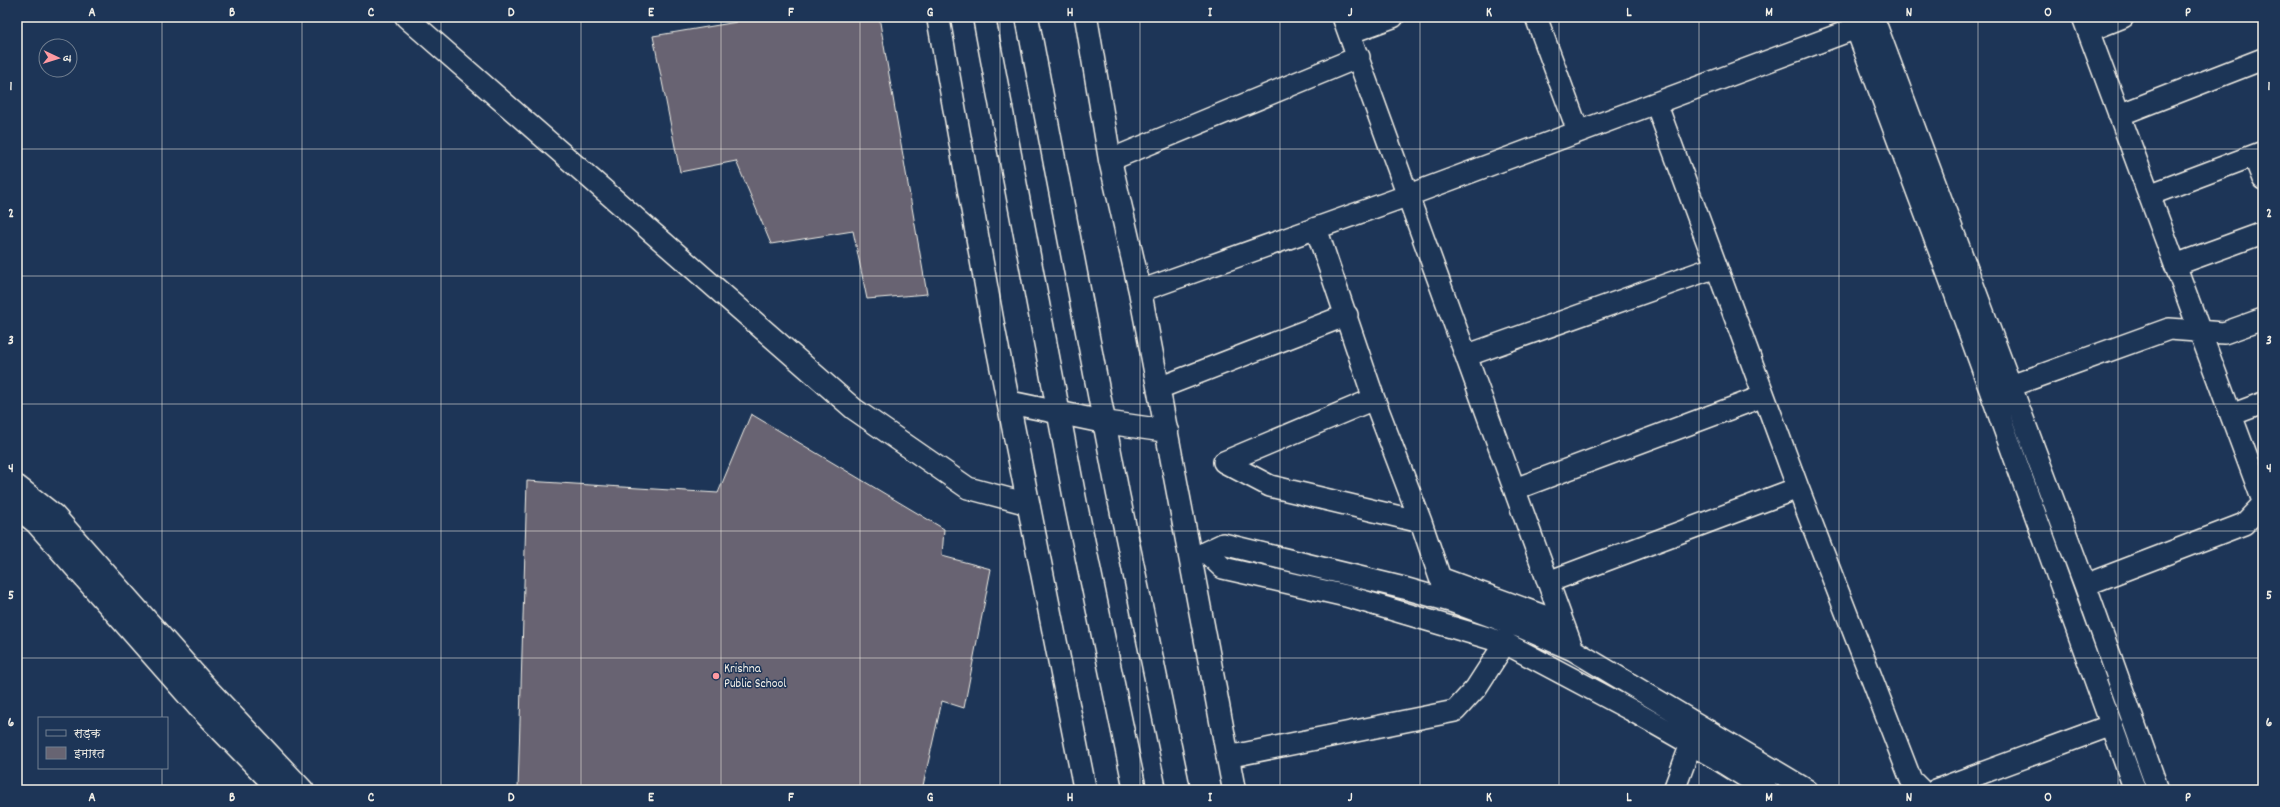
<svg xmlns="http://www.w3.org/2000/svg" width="2280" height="807" font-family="Dekko,'Playpen Sans Deva',sans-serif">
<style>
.building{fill:#676472;stroke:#f4f1e8}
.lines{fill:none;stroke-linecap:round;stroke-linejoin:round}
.minor-casing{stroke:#f4f1e8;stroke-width:24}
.tertiary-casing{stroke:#f4f1e8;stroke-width:25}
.secondary-casing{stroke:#f4f1e8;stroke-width:25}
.minor{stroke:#1d3557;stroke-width:21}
.tertiary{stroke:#1d3557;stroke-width:22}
.secondary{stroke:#1d3557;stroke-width:22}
.grid{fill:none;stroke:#f4f1e8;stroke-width:1;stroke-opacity:0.55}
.poi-dot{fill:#ff9aa2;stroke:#1d3557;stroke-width:1.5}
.labels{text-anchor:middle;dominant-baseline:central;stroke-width:3;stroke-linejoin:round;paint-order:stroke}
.poi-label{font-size:13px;fill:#f4f1e8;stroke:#1d3557;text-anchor:start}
.neatline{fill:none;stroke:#f4f1e8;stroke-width:1.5}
.grid-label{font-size:13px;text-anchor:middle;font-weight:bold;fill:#f4f1e8}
</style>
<rect width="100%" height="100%" fill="#1d3557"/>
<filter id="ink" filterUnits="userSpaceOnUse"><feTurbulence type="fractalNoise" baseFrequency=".025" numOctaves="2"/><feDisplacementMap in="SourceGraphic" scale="8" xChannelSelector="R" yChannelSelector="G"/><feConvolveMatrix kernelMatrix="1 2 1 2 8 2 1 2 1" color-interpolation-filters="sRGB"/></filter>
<g filter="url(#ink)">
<path class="building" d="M 736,17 L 879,17 L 927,294 L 867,299 L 853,231 L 771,244 L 736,161 L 680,172 L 653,36 L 737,22 Z
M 751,414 L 944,529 L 942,556 L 991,569 L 964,708 L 942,701 L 922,790 L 518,790 L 527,481 L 718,493 Z"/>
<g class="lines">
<g class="minor-casing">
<path id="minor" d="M 406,17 L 854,409 L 968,488 L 1028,504
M 1343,17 L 1563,623
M 1536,17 L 1578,131
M 1852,17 L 1951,282 L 2135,790
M 1873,17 L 2085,585 L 2158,790
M 2083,17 L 2263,501
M 2088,31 L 2123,17
M 1349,33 L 1393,17
M 1656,103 L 1798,488 L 1911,780 L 1921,790
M 2119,115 L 2263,59
M 2254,156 L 2263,179
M 1110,160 L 1359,57
M 2149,195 L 2263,152
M 1316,228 L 1374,399 L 1224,462 L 1270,486 L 1421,522 L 1440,578 L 1563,623 L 1573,650
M 2175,265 L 2263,233
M 1140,291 L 1409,195 L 1870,23
M 1468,355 L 1716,267
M 1159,388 L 1347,315
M 1997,391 L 2169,329 L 2224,333 L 2263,319
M 1374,399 L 1421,522
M 2231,415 L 2263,403
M 17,486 L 54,515 L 207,688 L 303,790
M 1515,489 L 1764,396
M 17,508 L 36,523 L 198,707 L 279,790
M 1548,582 L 1798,488
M 2085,585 L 2244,524 L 2263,504
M 1227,757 L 1455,711 L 1476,688 L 1505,643
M 1674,790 L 1691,744
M 1767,790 L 1717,759 L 1631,710 L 1505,643 L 1346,596 L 1223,568 L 1206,552 L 1223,544 L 1404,588 L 1453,602 L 1523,628 L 1573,650 L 1807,790
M 1936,790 L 2112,725"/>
</g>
<g class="tertiary-casing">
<path id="tertiary" d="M 938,17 L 994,330 L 1085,790
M 1086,17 L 1110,160 L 1140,291 L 1234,790
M 1008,402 L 1104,422 L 1167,431"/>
</g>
<g class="secondary-casing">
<path id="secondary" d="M 984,17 L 1076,505 L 1135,790
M 1027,17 L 1118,494 L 1179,790"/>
</g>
<use href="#minor" class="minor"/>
<use href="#tertiary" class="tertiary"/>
<use href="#secondary" class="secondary"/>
</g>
</g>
<path class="grid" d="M 162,17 L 162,718M 302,17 L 302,790M 441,17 L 441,790M 581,17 L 581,790M 721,17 L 721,790M 860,17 L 860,790M 1000,17 L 1000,790M 1140,17 L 1140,790M 1280,17 L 1280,790M 1420,17 L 1420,790M 1559,17 L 1559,790M 1699,17 L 1699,790M 1839,17 L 1839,790M 1978,17 L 1978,790M 2118,17 L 2118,790M 17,149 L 2263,149M 17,276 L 2263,276M 17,404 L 2263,404M 17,531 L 2263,531M 17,658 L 2263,658M 162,768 L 162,790"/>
<circle class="poi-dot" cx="716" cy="676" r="4"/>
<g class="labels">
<g class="poi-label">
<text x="724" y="669">Krishna<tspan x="724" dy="15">Public School</tspan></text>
</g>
</g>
<rect width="2280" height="807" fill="none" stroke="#1d3557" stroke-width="44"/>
<rect x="38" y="717" width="130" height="52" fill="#1d3557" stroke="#738091"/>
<rect x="46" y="730" width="20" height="6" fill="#1d3557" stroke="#738091"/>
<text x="74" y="737" font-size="12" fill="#f4f1e8">सड़क</text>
<rect x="46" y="747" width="20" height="12" fill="#676472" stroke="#738091"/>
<text x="74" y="757" font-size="12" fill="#f4f1e8">इमारत</text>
<g transform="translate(58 58) rotate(94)"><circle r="19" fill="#1d3557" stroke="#738091"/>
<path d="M0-3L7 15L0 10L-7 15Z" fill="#ff9aa2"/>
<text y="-6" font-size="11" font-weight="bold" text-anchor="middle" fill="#f4f1e8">उ</text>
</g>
<rect x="22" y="22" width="2236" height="763" class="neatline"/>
<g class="grid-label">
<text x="92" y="16">A</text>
<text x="232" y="16">B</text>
<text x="371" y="16">C</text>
<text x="511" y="16">D</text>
<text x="651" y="16">E</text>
<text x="791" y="16">F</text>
<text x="930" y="16">G</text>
<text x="1070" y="16">H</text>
<text x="1210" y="16">I</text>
<text x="1350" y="16">J</text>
<text x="1489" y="16">K</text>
<text x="1629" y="16">L</text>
<text x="1769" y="16">M</text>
<text x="1909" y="16">N</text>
<text x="2048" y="16">O</text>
<text x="2188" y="16">P</text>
<text x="11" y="90">1</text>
<text x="2269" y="90">1</text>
<text x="11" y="217">2</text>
<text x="2269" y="217">2</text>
<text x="11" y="344">3</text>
<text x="2269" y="344">3</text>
<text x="11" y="472">4</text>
<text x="2269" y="472">4</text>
<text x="11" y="599">5</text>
<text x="2269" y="599">5</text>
<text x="11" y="726">6</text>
<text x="2269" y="726">6</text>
<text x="92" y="801">A</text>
<text x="232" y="801">B</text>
<text x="371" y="801">C</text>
<text x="511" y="801">D</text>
<text x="651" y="801">E</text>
<text x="791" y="801">F</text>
<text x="930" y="801">G</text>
<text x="1070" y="801">H</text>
<text x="1210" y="801">I</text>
<text x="1350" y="801">J</text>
<text x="1489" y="801">K</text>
<text x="1629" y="801">L</text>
<text x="1769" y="801">M</text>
<text x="1909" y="801">N</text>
<text x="2048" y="801">O</text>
<text x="2188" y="801">P</text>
</g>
</svg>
